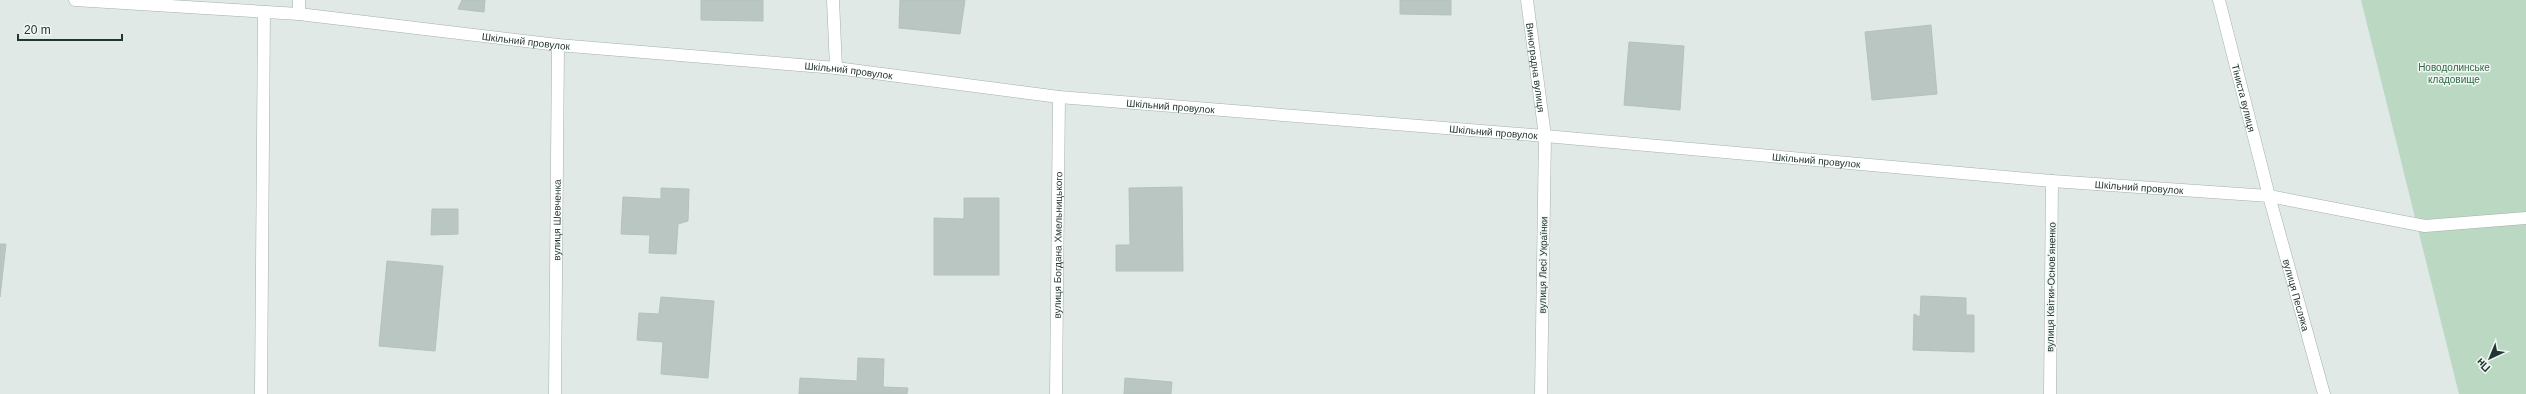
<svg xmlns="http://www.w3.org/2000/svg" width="2526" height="394" font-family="Arial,sans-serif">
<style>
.green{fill:#bbd8c3}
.building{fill:#b9c6c1;stroke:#b4c2bc}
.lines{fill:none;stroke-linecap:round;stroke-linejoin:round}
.minor-casing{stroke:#a4b0ac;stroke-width:13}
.minor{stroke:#fff;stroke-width:12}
.labels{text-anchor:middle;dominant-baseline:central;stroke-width:3;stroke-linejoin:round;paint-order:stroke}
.street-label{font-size:10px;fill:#233732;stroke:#f0f6f3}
.park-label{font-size:10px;fill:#326948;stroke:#f0f6f3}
</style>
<rect width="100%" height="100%" fill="#e0e9e5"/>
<path class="green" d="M 2361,0 L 2526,0 L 2526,394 L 2459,394 Z"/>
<path class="building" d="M 462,0 L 485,0 L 484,12 L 458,9 Z
M 701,0 L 763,0 L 763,21 L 701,20 Z
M 900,0 L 965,0 L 960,34 L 899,28 Z
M 1400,0 L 1451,0 L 1451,15 L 1400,14 Z
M 1931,25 L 1937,94 L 1872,100 L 1865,32 Z
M 1629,42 L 1684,46 L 1680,110 L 1624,105 Z
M 1182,187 L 1183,271 L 1116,271 L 1116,245 L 1130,245 L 1129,188 Z
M 661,188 L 689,189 L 688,221 L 678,224 L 676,254 L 649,253 L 650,235 L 621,234 L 623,197 L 661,199 Z
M 964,198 L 999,198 L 999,275 L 934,275 L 934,218 L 964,219 Z
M 432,209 L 458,209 L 458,234 L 431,235 Z
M 0,244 L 6,244 L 0,297 Z
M 387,261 L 443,266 L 435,351 L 379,346 Z
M 1921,296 L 1966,298 L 1966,315 L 1974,315 L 1974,352 L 1913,350 L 1914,314 L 1920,317 Z
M 661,297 L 714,301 L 708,378 L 661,374 L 663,342 L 637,340 L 639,313 L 659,314 Z
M 858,358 L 884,359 L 883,387 L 908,388 L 907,394 L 799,394 L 800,378 L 857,381 Z
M 1125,378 L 1172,382 L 1171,394 L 1124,394 Z"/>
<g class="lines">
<g class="minor-casing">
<g id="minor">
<path id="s1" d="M 75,0 L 299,14 L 558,45 L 836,68 L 1059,97 L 1545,136 L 2052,181 L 2269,196 L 2425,226 L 2526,218"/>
<path d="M 299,0 L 299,14"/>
<path d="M 833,0 L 836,68"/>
<path id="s2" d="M 1527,0 L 1545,136 L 1541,394"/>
<path id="s3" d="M 2219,0 L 2269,196 L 2324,394"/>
<path d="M 261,394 L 264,12"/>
<path id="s4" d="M 555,394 L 558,45"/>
<path id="s5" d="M 1056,394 L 1059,97"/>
<path d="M 2050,394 L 2052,181"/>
</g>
</g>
<use href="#minor" class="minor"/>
</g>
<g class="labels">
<g class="street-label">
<text stroke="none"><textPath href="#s1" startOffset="453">Шкільний провулок</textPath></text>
<text stroke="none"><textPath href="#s2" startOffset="68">Виноградна вулиця</textPath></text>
<text stroke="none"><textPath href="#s1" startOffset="777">Шкільний провулок</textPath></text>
<text stroke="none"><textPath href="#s3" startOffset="101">Тіниста вулиця</textPath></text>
<text stroke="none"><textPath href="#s1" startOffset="1101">Шкільний провулок</textPath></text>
<text stroke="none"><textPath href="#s1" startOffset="1425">Шкільний провулок</textPath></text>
<text stroke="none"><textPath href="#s1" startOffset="1749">Шкільний провулок</textPath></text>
<text stroke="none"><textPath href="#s1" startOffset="2073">Шкільний провулок</textPath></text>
<text stroke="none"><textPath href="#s4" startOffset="174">вулиця Шевченка</textPath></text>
<text stroke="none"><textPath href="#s5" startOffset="149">вулиця Богдана Хмельницького</textPath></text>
<text transform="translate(1543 265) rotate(-89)">вулиця Лесі Українки</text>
<text transform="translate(2051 287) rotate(-89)">вулиця Квітки-Основʼяненко</text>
<text stroke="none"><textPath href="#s3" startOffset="305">вулиця Песляка</textPath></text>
</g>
<g class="park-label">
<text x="2454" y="67">Новодолинське<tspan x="2454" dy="12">кладовище</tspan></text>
</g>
</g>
<g transform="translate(2490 358) rotate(224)" stroke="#f0f6f3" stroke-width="3" paint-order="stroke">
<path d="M0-3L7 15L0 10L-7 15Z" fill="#233732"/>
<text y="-6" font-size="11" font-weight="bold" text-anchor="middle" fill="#233732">Пн</text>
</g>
<path d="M18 34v6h104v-6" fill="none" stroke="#233732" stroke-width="2"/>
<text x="24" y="34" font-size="12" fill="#233732" stroke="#f0f6f3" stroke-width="3" paint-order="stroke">20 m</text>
</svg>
